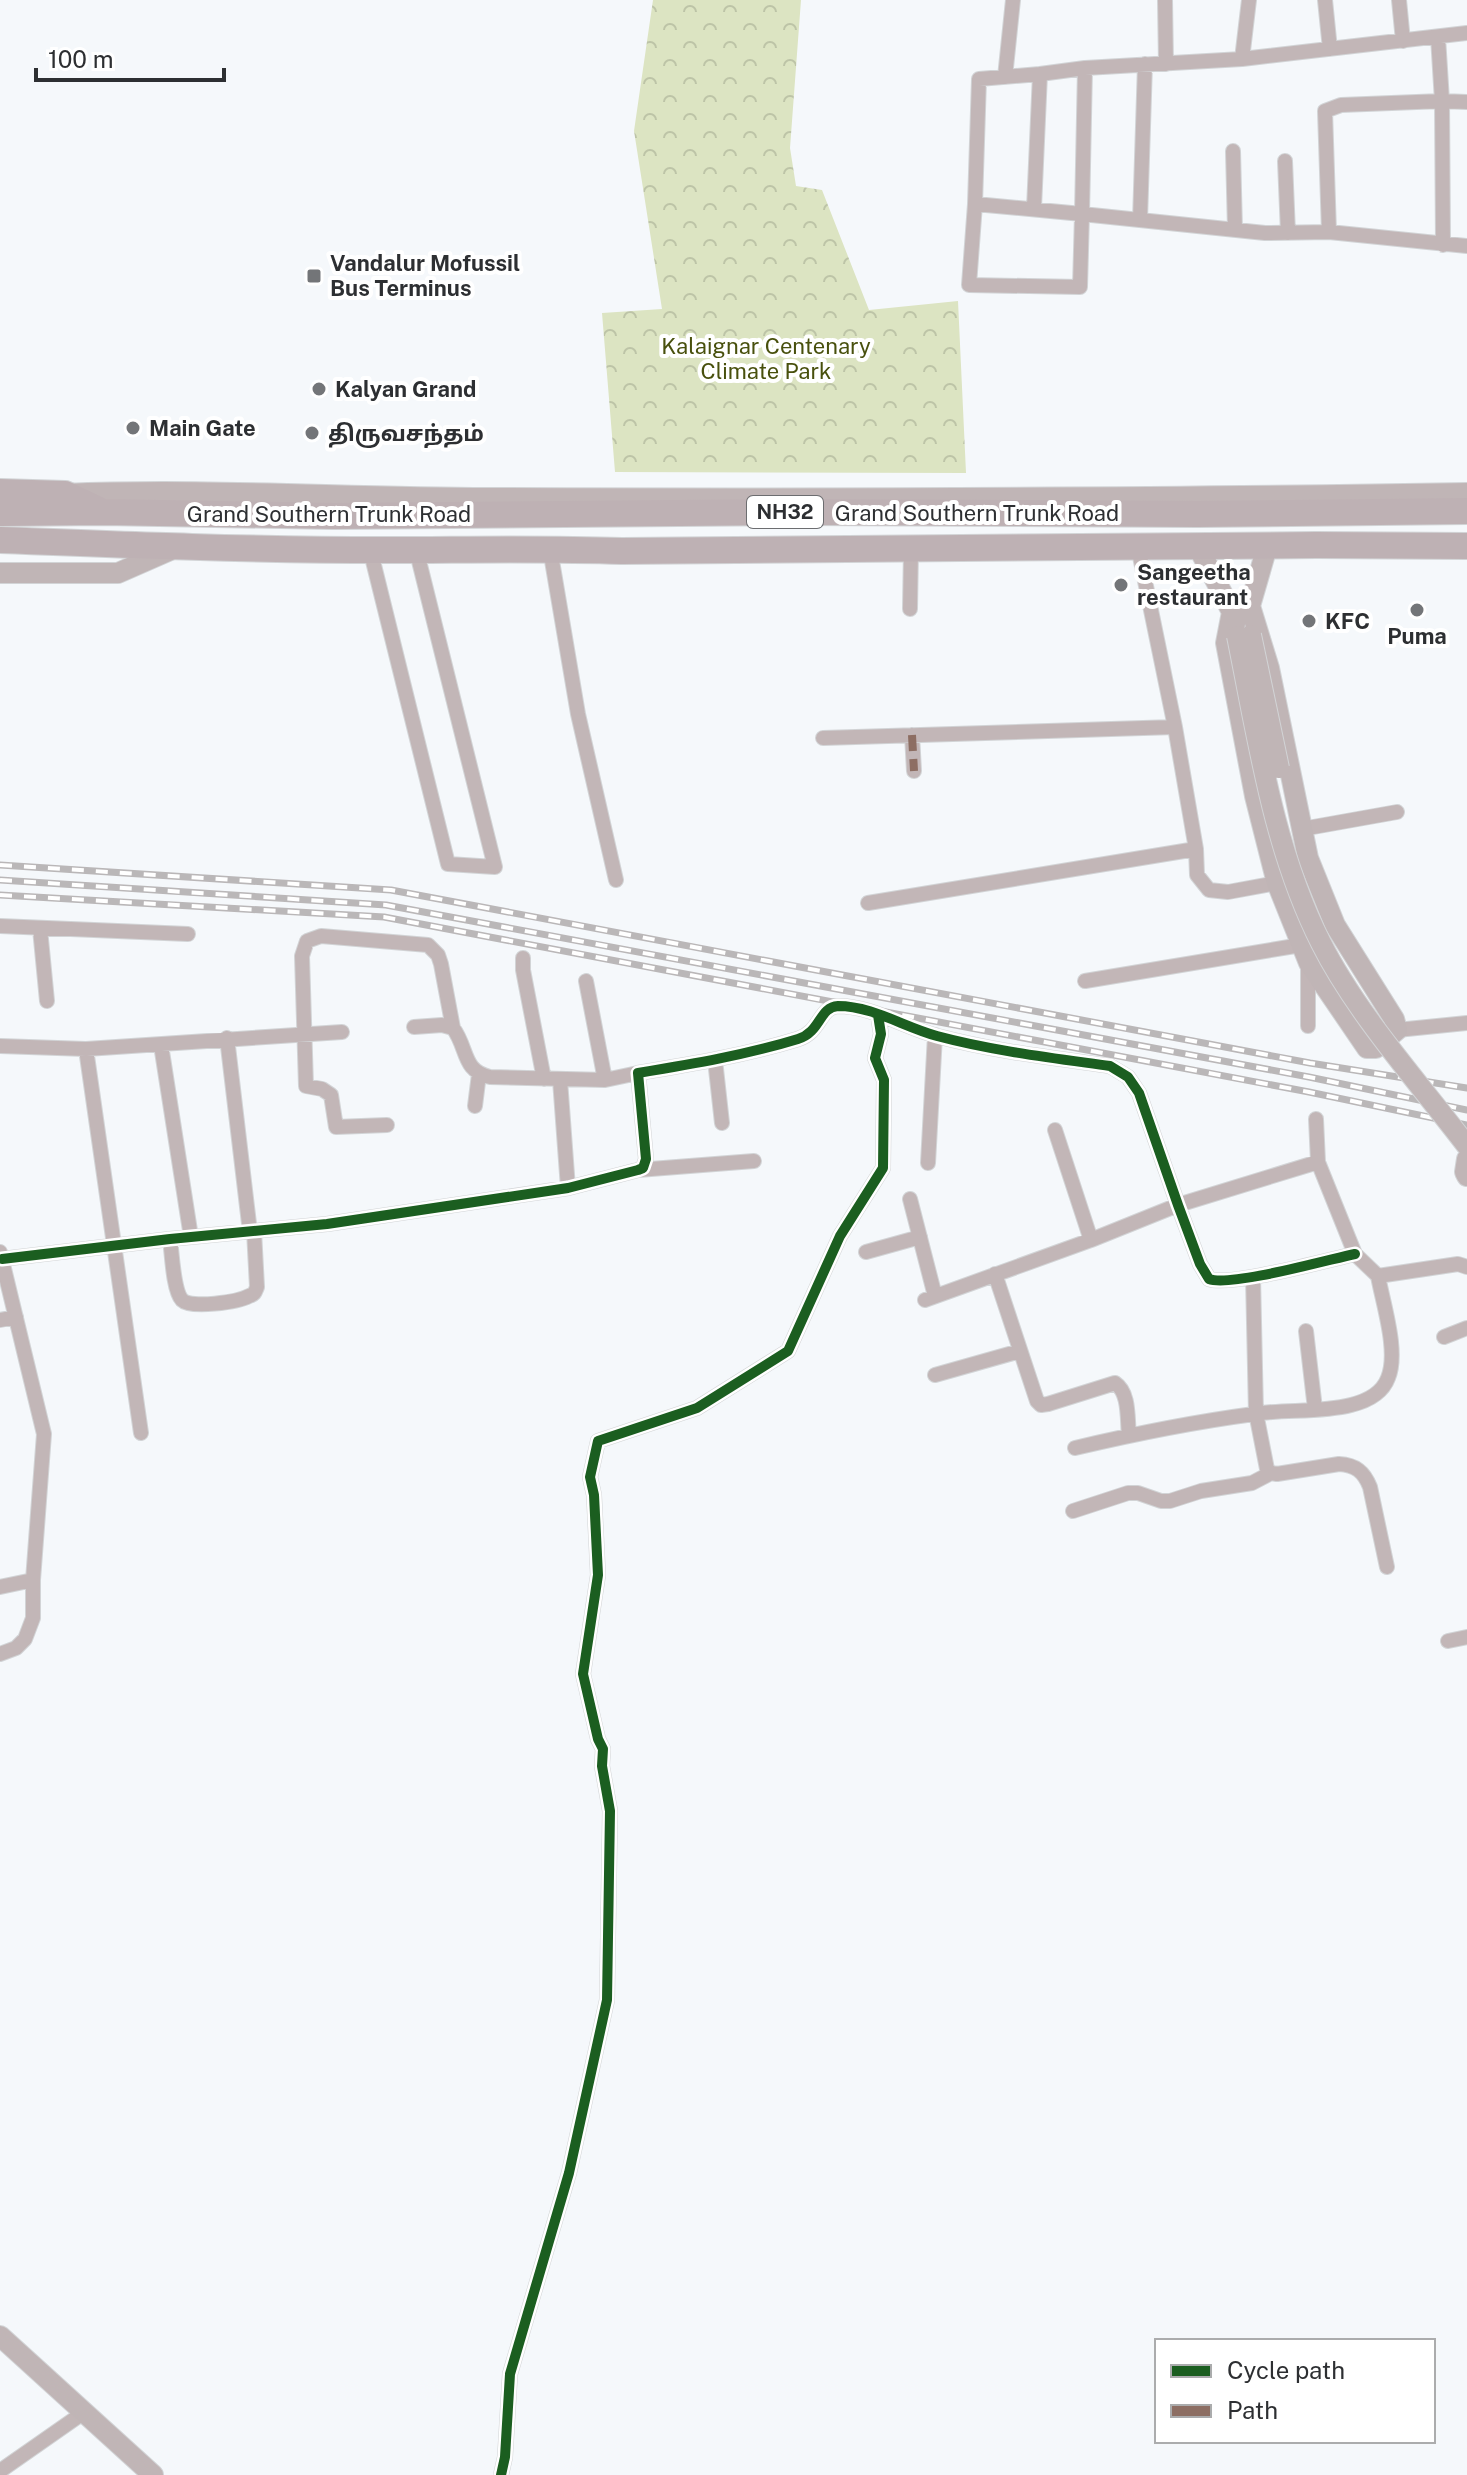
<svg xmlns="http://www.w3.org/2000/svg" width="1467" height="2475" font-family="'Public Sans','Noto Sans Tamil',sans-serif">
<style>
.park{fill:url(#park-crowns)}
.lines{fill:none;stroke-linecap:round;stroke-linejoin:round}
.street-casing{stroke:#d2d4d6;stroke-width:16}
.secondary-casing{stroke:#d2d4d6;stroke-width:22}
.highway-casing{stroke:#d2d4d6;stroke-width:28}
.street{stroke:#c2b6b7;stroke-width:14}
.secondary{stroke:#c0b5b6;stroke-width:20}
.highway{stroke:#beb1b4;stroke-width:26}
.rail-casing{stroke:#bab7b8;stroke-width:7}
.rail{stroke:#fff;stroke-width:4;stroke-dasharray:12;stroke-linecap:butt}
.secondary-bridge-casing{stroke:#d2d4d6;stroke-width:22;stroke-linecap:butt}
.secondary-bridge{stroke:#c0b5b6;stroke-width:20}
.quiet{stroke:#8d6e63;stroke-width:8;stroke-dasharray:16 8;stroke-linecap:butt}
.cycleway-casing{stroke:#fff;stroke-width:15}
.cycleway{stroke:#1b5e20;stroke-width:10}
.poi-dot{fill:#737578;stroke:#fff;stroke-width:3}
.labels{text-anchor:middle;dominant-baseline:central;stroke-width:8;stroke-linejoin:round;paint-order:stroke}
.shield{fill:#fff;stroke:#6c6d70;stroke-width:2}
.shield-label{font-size:20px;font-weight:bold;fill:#2d2f32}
.poi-label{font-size:22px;font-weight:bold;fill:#2d2f32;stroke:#fff;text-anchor:start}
.park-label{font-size:22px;fill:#48500d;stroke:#fff}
.street-label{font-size:22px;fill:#2d2f32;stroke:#fff}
</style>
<defs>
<pattern id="park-crowns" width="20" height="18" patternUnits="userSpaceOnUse" patternTransform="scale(2)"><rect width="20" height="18" fill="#dce4c2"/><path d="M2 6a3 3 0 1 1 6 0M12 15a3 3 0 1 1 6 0" fill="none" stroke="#bdc4a7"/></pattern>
</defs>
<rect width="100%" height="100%" fill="#f5f8fb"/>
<path class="park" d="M 653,0 L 801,0 L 790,148 L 796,186 L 822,190 L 869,310 L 958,301 L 966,473 L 615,472 L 602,313 L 662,309 L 634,131 Z"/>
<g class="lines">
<g class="street-casing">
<path id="street" d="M 1165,0 L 1166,64
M 1325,0 L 1330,49
M 1399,0 L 1403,41
M 1438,37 L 1442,101 L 1467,102
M 1242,59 L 1249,0
M 1085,68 L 1082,214 L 1265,233 L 1329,232 L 1467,246
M 1005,77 L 1013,0
M 1233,151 L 1235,230
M 1285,161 L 1288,233
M 975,204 L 1082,214 L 1080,287 L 969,285 L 975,204 L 979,79 L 1040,74
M 1034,208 L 1040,74 L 1085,68 L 1242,59 L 1467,33
M 1140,220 L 1145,64
M 1329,232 L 1325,111 L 1341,105 L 1442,101 L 1443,245
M 1138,547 L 1175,727 L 1196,849 L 1197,875 L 1209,890 L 1228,892 L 1277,883
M 370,549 L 448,864 L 495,867 L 416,549
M 550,549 L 578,714 L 616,880
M 910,609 L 911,549
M 912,735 L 914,771
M 823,738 L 1175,727
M 1302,829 L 1397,812
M 868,903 L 1196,849
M 0,926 L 188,934
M 40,929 L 47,1001
M 523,958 L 523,970 L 544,1079
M 586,981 L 605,1080
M 1085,981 L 1301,945
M 1308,1026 L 1308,963
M 414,1027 L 442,1025 L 453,1028 C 468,1048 462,1071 490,1077 L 605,1080 L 638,1073
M 1397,1030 L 1467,1023
M 227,1038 L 250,1232
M 161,1045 L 191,1237
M 0,1046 L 86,1049 L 342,1032
M 86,1049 L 141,1433
M 715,1060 L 722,1123
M 560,1080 L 568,1188
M 475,1106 L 479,1074
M 1316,1119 L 1318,1162 L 1355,1254 L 1378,1276 L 1458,1264 L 1467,1267
M 387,1125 L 336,1127 L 331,1095 L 322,1089 L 306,1086 L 302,956 L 307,941 L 321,936 L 428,945 L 438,955 L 441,964 L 453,1028
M 1055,1130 L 1091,1240
M 928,1163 L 935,1035
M 638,1170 L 754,1161
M 910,1199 L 935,1296
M 170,1239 C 172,1253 173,1290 182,1300 C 191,1309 238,1302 249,1296 C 255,1294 255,1292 257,1287 L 254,1231
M 866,1252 L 920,1237
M 2,1259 L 170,1239 L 327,1224 L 568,1188 L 638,1170 L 643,1168 L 646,1159 L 638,1073 C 692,1064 746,1055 798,1039 C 821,1032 819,1007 838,1006 C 872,1006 904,1027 937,1036 C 993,1051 1053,1058 1110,1066 L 1128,1077 L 1139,1093 L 1178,1205 L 1200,1264 L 1209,1279 C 1230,1287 1327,1260 1355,1254
M 995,1274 L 1037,1401 L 1041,1405 L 1048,1404 L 1115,1383 C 1130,1393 1127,1419 1129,1435
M 1253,1277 L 1256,1413 L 1267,1469 L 1271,1473 L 1277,1474 L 1339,1464 C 1356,1465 1364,1472 1370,1487 L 1387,1567
M 925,1300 L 1091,1240 L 1178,1205 L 1318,1162
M 0,1320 L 16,1317
M 1306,1331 L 1315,1409
M 1444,1337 L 1467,1328
M 935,1375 L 1020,1351
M 1075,1448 C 1134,1434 1194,1422 1254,1414 C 1285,1409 1320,1413 1351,1405 C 1367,1401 1382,1394 1388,1378 C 1399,1352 1383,1304 1378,1276
M 1073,1511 L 1128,1493 L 1138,1493 L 1161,1501 L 1170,1501 L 1201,1491 L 1252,1483 L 1271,1473
M 0,1587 L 33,1580
M 1448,1641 L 1467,1637
M 0,1654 L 16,1648 L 25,1639 L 33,1618 L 33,1580 L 44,1434 L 0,1252
M 0,2471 L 83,2413
M 501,2475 L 505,2457 L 510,2374 L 569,2173 L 607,2000 L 610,1811 L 602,1766 L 603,1749 L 598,1739 L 583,1674 L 598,1575 L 594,1495 L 590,1477 L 598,1441 L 697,1408 L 788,1351 L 840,1236 L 883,1168 L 884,1080 L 875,1058 L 881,1034 L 878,1015"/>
</g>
<g class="secondary-casing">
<path id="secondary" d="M 65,494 C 206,488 347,498 488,498 C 814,499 1141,499 1467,493
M 1198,547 L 1232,612 L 1235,624
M 0,573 L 118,573 L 175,548
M 1232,612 L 1226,643 L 1255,796 L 1277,883 L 1309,963 L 1367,1048 L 1376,1048 L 1397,1030 L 1394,1019 L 1335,925 L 1308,858 L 1269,668 L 1250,606
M 1250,616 L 1250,606 L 1267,547
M 1467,1159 L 1465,1172 L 1467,1176
M 0,2336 L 153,2475"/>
</g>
<g class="highway-casing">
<path id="highway" d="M 0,492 L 65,494 L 97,509
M 0,513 L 104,512 L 334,516 L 803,512 L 1198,514 L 1467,511
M 0,540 C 128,545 256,550 384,550 C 463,550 542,548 622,551 L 1316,545 L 1467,546"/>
</g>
<use href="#street" class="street"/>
<use href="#secondary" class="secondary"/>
<use href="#highway" class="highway"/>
<g class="rail-casing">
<path id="rail" d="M 0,865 L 391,890 L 1310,1063 L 1467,1088
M 0,880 L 386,905 L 1309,1077 L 1467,1110
M 0,895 L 384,917 L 1309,1092 L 1467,1125"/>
</g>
<use href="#rail" class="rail"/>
<g class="secondary-bridge-casing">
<path id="secondary-bridge" d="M 1251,635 L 1279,768
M 1237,636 C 1258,739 1273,848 1321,943 C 1356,1013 1419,1083 1467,1146"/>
</g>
<use href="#secondary-bridge" class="secondary-bridge"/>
<path class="quiet" d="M 912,735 L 914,771"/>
<g class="cycleway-casing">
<path id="cycleway" d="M 2,1259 L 170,1239 L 327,1224 L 568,1188 L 638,1170 L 643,1168 L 646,1159 L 638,1073 C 692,1064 746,1055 798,1039 C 821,1032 819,1007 838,1006 C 872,1006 904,1027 937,1036 C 993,1051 1053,1058 1110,1066 L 1128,1077 L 1139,1093 L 1178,1205 L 1200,1264 L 1209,1279 C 1230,1287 1327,1260 1355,1254
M 501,2475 L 505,2457 L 510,2374 L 569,2173 L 607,2000 L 610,1811 L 602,1766 L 603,1749 L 598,1739 L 583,1674 L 598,1575 L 594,1495 L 590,1477 L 598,1441 L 697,1408 L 788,1351 L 840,1236 L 883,1168 L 884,1080 L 875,1058 L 881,1034 L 878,1015"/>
</g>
<use href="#cycleway" class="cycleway"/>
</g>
<g class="poi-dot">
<rect x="306" y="268" width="16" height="16" rx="4"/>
<circle cx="319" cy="389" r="8"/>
<circle cx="133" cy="428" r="8"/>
<circle cx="312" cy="433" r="8"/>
<circle cx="1121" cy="585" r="8"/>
<circle cx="1417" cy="610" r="8"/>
<circle cx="1309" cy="621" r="8"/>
</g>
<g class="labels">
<rect class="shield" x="747" y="496" width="76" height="32" rx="6"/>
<g class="shield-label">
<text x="785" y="512">NH32</text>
</g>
<g class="poi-label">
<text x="330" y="263">Vandalur Mofussil<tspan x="330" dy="25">Bus Terminus</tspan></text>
<text x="335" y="389">Kalyan Grand</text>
<text x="149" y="428">Main Gate</text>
<text x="328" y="433">திருவசந்தம்</text>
<text x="1137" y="572">Sangeetha<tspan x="1137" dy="25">restaurant</tspan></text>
<text x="1325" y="621">KFC</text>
<text x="1417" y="636" text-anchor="middle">Puma</text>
</g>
<g class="park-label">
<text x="766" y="346">Kalaignar Centenary<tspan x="766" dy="25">Climate Park</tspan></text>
</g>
<g class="street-label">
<text x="977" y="513">Grand Southern Trunk Road</text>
<text x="329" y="514">Grand Southern Trunk Road</text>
</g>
</g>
<rect x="1155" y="2339" width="280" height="104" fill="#ffffff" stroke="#abacad" stroke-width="2"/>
<rect x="1171" y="2365" width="40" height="12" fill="#1b5e20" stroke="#abacad" stroke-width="2"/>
<text x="1227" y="2379" font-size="24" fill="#2d2f32">Cycle path</text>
<rect x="1171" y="2405" width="40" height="12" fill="#8d6e63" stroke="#abacad" stroke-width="2"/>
<text x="1227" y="2419" font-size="24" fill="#2d2f32">Path</text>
<path d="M36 68v12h188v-12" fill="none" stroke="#2d2f32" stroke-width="4"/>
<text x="48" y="68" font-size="24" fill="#2d2f32" stroke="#ffffff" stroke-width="6" paint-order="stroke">100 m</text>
</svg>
